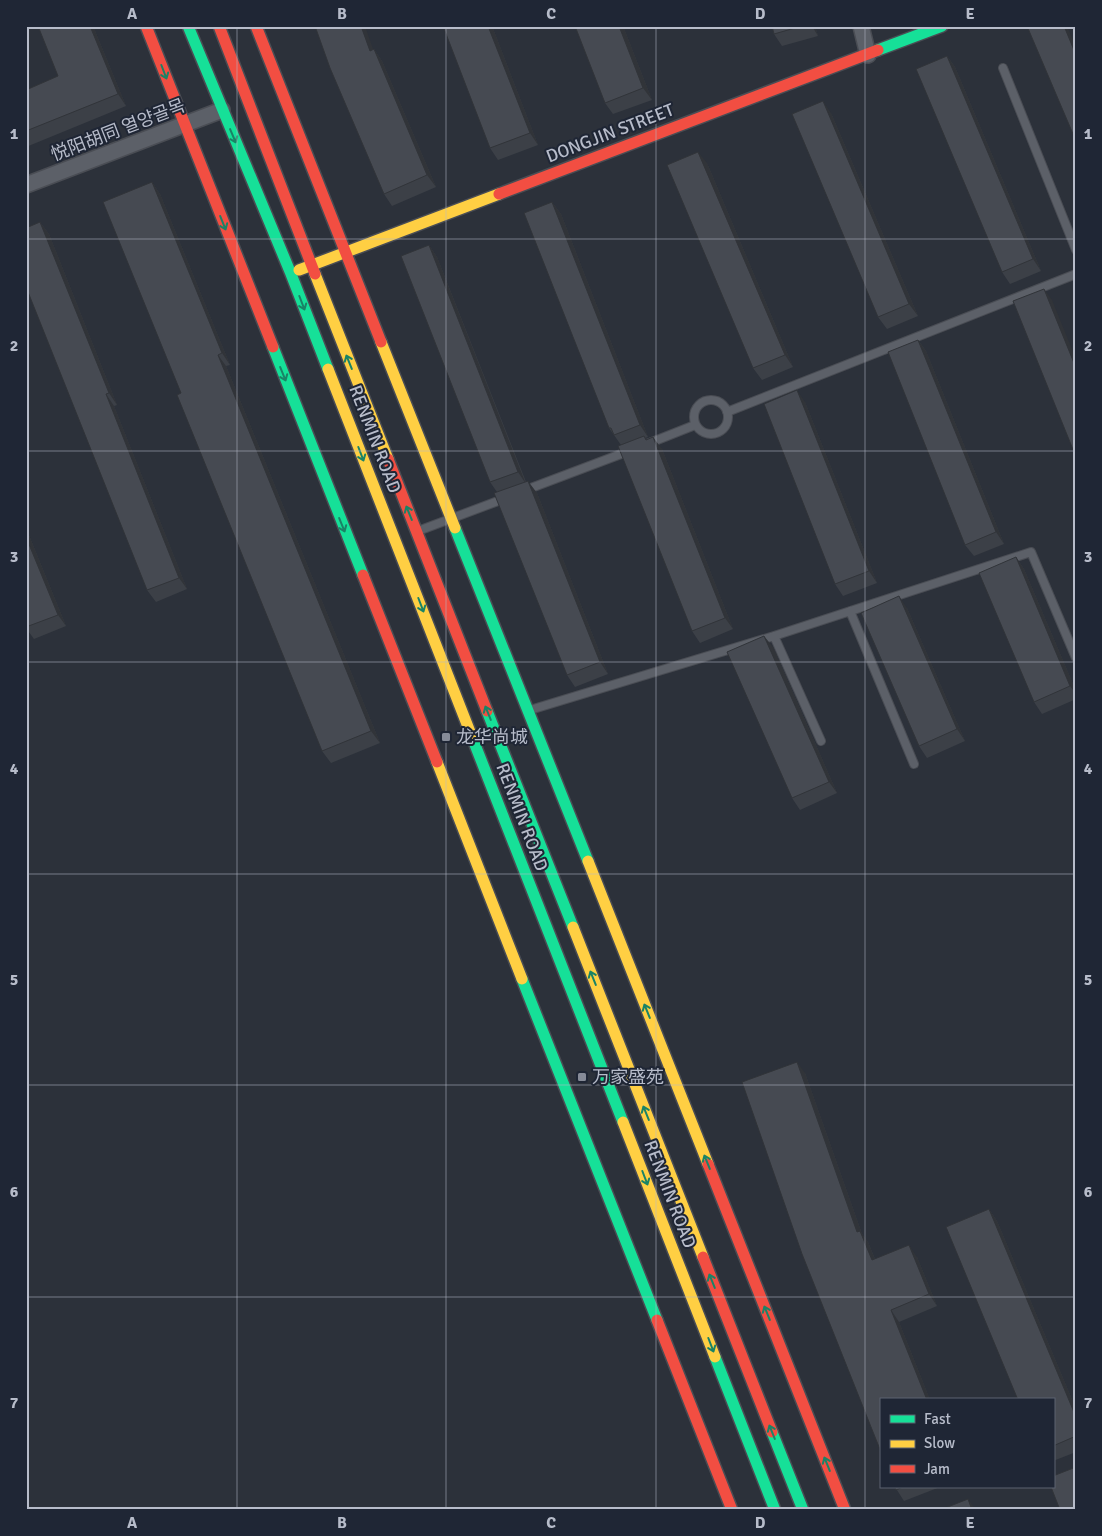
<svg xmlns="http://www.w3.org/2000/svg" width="1102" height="1536" font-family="Signika,'Noto Sans SC','Noto Sans KR',sans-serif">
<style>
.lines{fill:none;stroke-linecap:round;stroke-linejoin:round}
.lane-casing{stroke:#4a4d54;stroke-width:10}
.street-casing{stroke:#4a4d54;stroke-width:18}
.fast-casing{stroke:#4a4d54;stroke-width:14}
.slow-casing{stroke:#4a4d54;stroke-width:14}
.jam-casing{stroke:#4a4d54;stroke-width:14}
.lane{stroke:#5c6068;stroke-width:8}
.street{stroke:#5c6068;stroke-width:15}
.fast{stroke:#16e098;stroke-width:11}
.slow{stroke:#ffcf43;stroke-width:11}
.jam{stroke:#f24e42;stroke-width:11}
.wall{fill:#3c4047}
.shaded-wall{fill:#313439}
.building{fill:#464a52;stroke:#313439}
.oneway{stroke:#1a8366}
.grid{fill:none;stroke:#b7bcca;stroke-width:1;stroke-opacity:0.55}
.poi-dot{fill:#868b98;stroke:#1f2635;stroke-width:2}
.labels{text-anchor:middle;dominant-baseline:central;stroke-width:4;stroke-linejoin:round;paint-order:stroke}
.street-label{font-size:18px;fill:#b7bcca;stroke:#1f2635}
.poi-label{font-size:18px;fill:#b7bcca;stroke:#1f2635;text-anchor:start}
.neatline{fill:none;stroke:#b7bcca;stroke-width:2}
.grid-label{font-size:16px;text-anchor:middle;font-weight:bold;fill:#b7bcca}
</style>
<rect width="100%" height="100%" fill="#2c313a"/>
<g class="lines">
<g class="lane-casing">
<path id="lane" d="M 1003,68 L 1076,250
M694 417a17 17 0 1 1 34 0a17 17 0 1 1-34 0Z
M 727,412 L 1076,274
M 647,444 L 695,425
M 523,491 L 629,451
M 418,531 L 506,498
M 850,611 L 914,764
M 774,636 L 821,741
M 530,710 L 774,636 L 1031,552 L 1076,658"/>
</g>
<g class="street-casing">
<path id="street" d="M 861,26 L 868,55
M 26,185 L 222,110"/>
</g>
<g class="fast-casing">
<path id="fast" d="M 188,26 L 291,274 L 328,369
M 878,50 L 942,26
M 273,347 L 363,575
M 455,528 L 588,861
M 487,711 L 573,927
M 472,737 L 623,1122
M 522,979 L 657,1320
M 715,1357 L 775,1510
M 772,1432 L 803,1510"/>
</g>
<g class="slow-casing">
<path id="slow" d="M 299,270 L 499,194
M 315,274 L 388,459
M 381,342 L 455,528
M 328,369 L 472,737
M 437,762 L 522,979
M 588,861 L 708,1164
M 573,927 L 703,1257
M 623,1122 L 715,1357"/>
</g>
<g class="jam-casing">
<path id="jam" d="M 146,26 L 273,347
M 219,26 L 315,274
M 256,26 L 381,342
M 499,194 L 878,50
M 388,459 L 487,711
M 363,575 L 437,762
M 708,1164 L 845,1510
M 703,1257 L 772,1432
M 657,1320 L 732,1510"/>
</g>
<use href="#lane" class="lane"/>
<use href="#street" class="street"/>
<use href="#fast" class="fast"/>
<use href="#slow" class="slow"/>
<use href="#jam" class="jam"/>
</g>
<path class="wall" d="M 93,26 L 126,106 L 26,147 L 26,90 L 58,76 Z
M 492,26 L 538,145 L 498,160 L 490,148 Z
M 623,26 L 652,100 L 613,114 L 605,103 Z
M 772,26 L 815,26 L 818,36 L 782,46 L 774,34 Z
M 374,49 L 382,61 L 436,187 L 392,206 L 384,194 L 373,50 Z
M 947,56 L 955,67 L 1041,271 L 1010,284 L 1002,272 Z
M 831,113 L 918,316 L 887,329 L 878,317 Z
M 707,163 L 793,367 L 762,380 L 753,368 Z
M 152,182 L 160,194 L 230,365 L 226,366 L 380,743 L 331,763 L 322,751 L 181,393 Z
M 552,202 L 561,214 L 648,437 L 645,438 L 647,440 L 662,449 L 733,629 L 700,643 L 692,631 L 621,445 L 609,428 Z
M 40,222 L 49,234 L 117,405 L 114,406 L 187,589 L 156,602 L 147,590 Z
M 429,245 L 437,257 L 526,482 L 537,493 L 608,674 L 575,687 L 567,675 L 497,492 L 490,482 Z
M 918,340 L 926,351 L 1004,544 L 974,556 L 965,545 Z
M 805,402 L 877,583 L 843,596 L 835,584 Z
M 26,528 L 66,626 L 34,639 L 26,628 Z
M 1016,557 L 1024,569 L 1076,691 L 1076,699 L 1042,714 L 1034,702 Z
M 907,608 L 965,741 L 927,758 L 919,746 Z
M 773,647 L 837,793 L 800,810 L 792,798 Z
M 805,1073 L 862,1234 L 868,1242 L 875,1259 L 917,1257 L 937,1306 L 899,1322 L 930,1400 L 742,1082 Z
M 989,1209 L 997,1221 L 1076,1409 L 1076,1452 L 1053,1461 L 1053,1400 Z
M 895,1487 L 940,1487 L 904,1501 Z"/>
<path class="shaded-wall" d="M 90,26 L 93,26 L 126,106 L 118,94 Z
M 361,26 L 365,26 L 378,63 L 370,51 Z
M 488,26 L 492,26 L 538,145 L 530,133 Z
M 619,26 L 623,26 L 652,100 L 643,88 Z
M 812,26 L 815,26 L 818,36 Z
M 1064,26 L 1067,26 L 1076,47 L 1076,55 Z
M 374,49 L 382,61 L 436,187 L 427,175 Z
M 947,56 L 955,67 L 1041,271 L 1033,259 Z
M 823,101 L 831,113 L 918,316 L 909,304 Z
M 698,152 L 707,163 L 793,367 L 785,355 Z
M 152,182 L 160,194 L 230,365 L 222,353 Z
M 552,202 L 561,214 L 648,437 L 640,425 Z
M 40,222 L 49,234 L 117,405 L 109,393 Z
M 429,245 L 437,257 L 526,484 L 518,472 Z
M 1044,289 L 1052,300 L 1076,359 L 1076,368 Z
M 918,340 L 926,351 L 1004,544 L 996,532 Z
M 218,355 L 226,366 L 380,743 L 371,731 Z
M 797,390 L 805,402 L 877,583 L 869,571 Z
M 106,394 L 114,406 L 187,589 L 179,578 Z
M 653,437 L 662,449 L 733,629 L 725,618 Z
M 528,481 L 537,493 L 608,674 L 600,662 Z
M 26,528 L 66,626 L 58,615 L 26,537 Z
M 1016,557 L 1024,569 L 1076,691 L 1076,694 L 1070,686 Z
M 899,596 L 907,608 L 965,741 L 957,729 Z
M 764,636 L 773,647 L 837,793 L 829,782 Z
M 797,1062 L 805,1073 L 862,1234 L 868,1242 L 880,1272 L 872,1260 L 857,1232 Z
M 989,1209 L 997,1221 L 1076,1409 L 1076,1417 Z
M 909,1245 L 917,1257 L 937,1306 L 929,1294 Z
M 891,1310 L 899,1322 L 930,1400 L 927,1400 Z
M 968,1499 L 976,1510 L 972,1510 Z"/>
<path class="building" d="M 38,26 L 90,26 L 118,94 L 26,131 L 26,90 L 58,76 Z
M 315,26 L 361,26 L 370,51 L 374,49 L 427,175 L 384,194 L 330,68 Z
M 443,26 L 488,26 L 530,133 L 490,148 Z
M 575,26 L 619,26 L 643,88 L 605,103 Z
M 772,26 L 802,26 L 774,34 Z
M 1027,26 L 1064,26 L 1076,55 L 1076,141 Z
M 947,56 L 1033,259 L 1002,272 L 916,69 Z
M 823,101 L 909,304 L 878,317 L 792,114 Z
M 698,152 L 785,355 L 753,368 L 667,165 Z
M 152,182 L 222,353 L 218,355 L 371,731 L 322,751 L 177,395 L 181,393 L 103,202 Z
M 552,202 L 640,425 L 614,435 L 611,428 L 609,428 L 524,213 Z
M 40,222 L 109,393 L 106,394 L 179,578 L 147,590 L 26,287 L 26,228 Z
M 429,245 L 518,472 L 490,482 L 401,256 Z
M 1044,289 L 1076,368 L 1076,457 L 1013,301 Z
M 918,340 L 996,532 L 965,545 L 888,352 Z
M 797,390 L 869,571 L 835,584 L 764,404 Z
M 644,436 L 646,440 L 653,437 L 725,618 L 692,631 L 618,446 Z
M 528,481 L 600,662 L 567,675 L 494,493 Z
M 26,537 L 58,615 L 26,627 Z
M 1016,557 L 1070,686 L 1034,702 L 979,573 Z
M 899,596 L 957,729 L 919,746 L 861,613 Z
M 764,636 L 829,782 L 792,798 L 727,652 Z
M 797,1062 L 857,1232 L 860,1231 L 872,1260 L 909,1245 L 929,1294 L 891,1310 L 927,1400 L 881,1400 L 881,1452 L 802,1254 L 742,1082 Z
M 989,1209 L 1076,1417 L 1076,1436 L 1053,1446 L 1053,1400 L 1018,1400 L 946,1227 Z
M 1076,1467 L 1076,1510 L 1060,1510 L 1051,1487 L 1053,1487 L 1053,1476 Z
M 895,1487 L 903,1487 L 896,1490 Z
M 968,1499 L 972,1510 L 940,1510 Z"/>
<defs><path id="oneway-shaft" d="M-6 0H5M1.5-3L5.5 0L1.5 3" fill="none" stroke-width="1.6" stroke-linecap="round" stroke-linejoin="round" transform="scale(1.25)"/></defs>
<g class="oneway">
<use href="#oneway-shaft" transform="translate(164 72) rotate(69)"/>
<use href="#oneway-shaft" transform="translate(233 136) rotate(67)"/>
<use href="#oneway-shaft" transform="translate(223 223) rotate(68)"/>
<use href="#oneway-shaft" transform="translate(302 303) rotate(69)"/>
<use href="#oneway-shaft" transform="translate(349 362) rotate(-112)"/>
<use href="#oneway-shaft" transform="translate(283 374) rotate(68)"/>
<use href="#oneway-shaft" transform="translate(361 454) rotate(69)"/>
<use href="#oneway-shaft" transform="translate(409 513) rotate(-112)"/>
<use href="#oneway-shaft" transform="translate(342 525) rotate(68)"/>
<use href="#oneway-shaft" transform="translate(421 605) rotate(69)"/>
<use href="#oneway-shaft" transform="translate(488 713) rotate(-112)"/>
<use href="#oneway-shaft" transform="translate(593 978) rotate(-112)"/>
<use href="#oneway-shaft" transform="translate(647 1011) rotate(-112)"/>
<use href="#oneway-shaft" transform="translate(646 1113) rotate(-112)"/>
<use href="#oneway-shaft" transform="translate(707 1162) rotate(-112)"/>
<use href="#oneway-shaft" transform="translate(645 1178) rotate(69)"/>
<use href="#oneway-shaft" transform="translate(712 1281) rotate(-112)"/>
<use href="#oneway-shaft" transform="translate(767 1313) rotate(-112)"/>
<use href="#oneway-shaft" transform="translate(711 1345) rotate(69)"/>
<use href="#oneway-shaft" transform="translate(772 1432) rotate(-112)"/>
<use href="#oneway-shaft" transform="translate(827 1464) rotate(-112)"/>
</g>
<path class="grid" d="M 237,26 L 237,1510M 446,26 L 446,1510M 656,26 L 656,1510M 865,26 L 865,1510M 26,239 L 1076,239M 26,451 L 1076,451M 26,662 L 1076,662M 26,874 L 1076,874M 26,1085 L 1076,1085M 26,1297 L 1076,1297"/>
<g class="poi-dot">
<rect x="441" y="732" width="10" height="10" rx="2.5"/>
<rect x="577" y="1072" width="10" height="10" rx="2.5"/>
</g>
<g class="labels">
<g class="street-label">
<text transform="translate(118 130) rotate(-21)">悦阳胡同 열양골목</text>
<text transform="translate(610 133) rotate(-21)">DONGJIN STREET</text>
<text transform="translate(375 439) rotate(69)">RENMIN ROAD</text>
<text transform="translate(522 817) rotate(69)">RENMIN ROAD</text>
<text transform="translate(670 1194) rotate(69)">RENMIN ROAD</text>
</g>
<g class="poi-label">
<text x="456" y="737">龙华尚城</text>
<text x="592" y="1077">万家盛苑</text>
</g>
</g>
<rect width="1102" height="1536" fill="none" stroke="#1f2635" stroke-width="55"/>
<rect x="880" y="1398" width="175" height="90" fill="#1f2635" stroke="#5c6271"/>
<rect x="890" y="1415" width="25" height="8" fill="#16e098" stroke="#5c6271"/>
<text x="924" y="1424" font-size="15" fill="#b7bcca">Fast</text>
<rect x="890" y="1440" width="25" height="8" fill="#ffcf43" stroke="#5c6271"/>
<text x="924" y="1448" font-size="15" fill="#b7bcca">Slow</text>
<rect x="890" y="1465" width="25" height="8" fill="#f24e42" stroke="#5c6271"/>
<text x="924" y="1474" font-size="15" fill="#b7bcca">Jam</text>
<rect x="28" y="28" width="1046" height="1480" class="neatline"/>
<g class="grid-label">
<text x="132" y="19">A</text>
<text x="342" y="19">B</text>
<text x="551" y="19">C</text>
<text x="760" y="19">D</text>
<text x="970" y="19">E</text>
<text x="14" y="139">1</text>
<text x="1088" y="139">1</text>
<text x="14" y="351">2</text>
<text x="1088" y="351">2</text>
<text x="14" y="562">3</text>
<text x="1088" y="562">3</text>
<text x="14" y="774">4</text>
<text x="1088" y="774">4</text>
<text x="14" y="985">5</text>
<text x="1088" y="985">5</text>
<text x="14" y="1197">6</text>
<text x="1088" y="1197">6</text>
<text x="14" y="1408">7</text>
<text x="1088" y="1408">7</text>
<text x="132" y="1528">A</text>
<text x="342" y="1528">B</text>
<text x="551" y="1528">C</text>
<text x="760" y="1528">D</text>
<text x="970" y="1528">E</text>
</g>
</svg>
